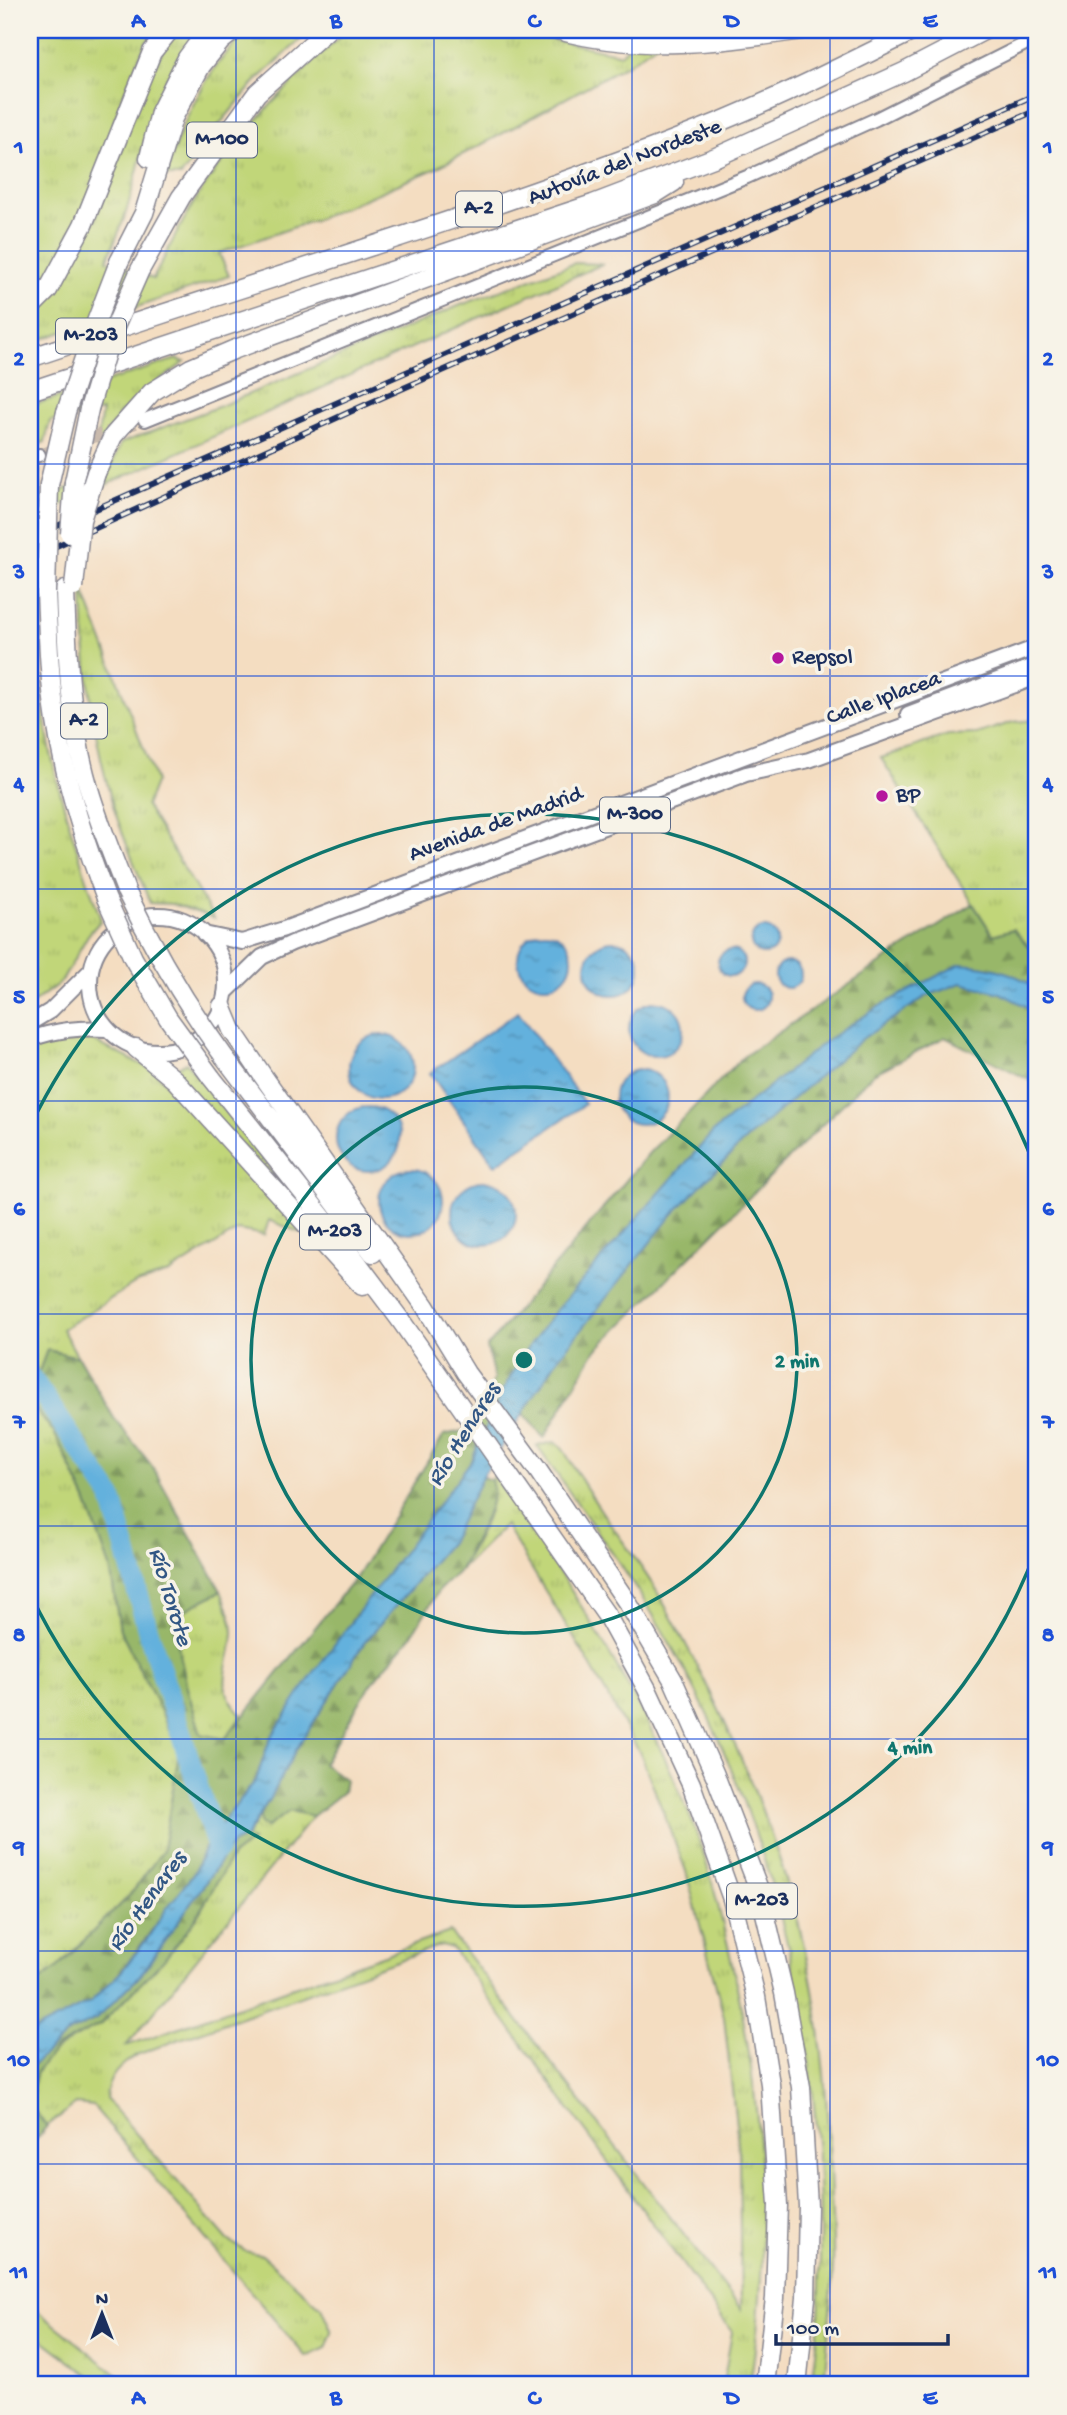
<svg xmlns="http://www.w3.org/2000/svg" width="1067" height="2415" font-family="'Gochi Hand',sans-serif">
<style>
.grass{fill:url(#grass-tufts);stroke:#6e826c;stroke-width:2}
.forest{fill:url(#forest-firs);stroke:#5a7364;stroke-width:2}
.water{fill:url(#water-ripples);stroke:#3f709e;stroke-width:2}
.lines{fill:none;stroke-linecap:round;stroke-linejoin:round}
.river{stroke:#63b1dd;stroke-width:21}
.secondary-tunnel{stroke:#c9baad;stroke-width:12;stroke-dasharray:12 6;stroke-linecap:butt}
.secondary-casing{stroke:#888690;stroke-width:16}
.primary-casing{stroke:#888690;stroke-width:18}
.highway-casing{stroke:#888690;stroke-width:21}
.secondary{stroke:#fff;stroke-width:12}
.primary{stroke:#fff;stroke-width:14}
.highway{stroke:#fff;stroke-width:18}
.rail-casing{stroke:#1b2f5e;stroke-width:6}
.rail{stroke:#f7f3e8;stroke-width:3.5;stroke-dasharray:10;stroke-linecap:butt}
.highway-bridge-casing{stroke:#888690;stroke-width:21;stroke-linecap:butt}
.highway-bridge{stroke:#fff;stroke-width:18}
.grid{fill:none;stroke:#1d4ed8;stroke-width:2;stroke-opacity:0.55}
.ring{fill:none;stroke:#0f766e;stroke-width:3.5}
.poi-dot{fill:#b5179e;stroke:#f7f3e8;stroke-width:2.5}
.labels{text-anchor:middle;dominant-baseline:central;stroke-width:7;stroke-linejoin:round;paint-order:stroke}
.shield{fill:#f7f3e8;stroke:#5d6a87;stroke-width:2}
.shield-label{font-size:21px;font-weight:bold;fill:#1b2f5e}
.street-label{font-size:23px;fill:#1b2f5e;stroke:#f7f3e8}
.poi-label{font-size:23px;fill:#1b2f5e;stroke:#f7f3e8;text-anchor:start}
.water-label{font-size:24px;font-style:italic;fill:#315684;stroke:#f7f3e8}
.centre{fill:#0f766e;stroke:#f7f3e8;stroke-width:3.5}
.ring-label{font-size:21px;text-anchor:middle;font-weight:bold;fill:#0f766e;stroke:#f7f3e8;stroke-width:7;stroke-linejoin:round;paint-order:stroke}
.neatline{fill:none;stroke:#1d4ed8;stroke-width:2.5}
.grid-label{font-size:23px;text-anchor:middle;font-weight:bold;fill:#1d4ed8}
</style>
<defs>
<pattern id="grass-tufts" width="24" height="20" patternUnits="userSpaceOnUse" patternTransform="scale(1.75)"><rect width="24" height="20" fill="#c1d679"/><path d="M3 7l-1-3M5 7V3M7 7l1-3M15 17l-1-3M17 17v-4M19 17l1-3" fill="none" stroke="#a5b86b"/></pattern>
<pattern id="forest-firs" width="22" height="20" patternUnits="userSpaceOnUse" patternTransform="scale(1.75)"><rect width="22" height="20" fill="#98b769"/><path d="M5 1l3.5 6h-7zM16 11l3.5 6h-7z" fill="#7b955a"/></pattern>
<pattern id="water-ripples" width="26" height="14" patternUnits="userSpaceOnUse" patternTransform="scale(1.75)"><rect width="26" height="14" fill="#63b1dd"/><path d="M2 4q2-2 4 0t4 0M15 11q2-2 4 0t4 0" fill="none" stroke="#5190b6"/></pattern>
</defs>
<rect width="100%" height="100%" fill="#f7f3e8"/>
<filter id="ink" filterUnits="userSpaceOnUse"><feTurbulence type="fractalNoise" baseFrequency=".0143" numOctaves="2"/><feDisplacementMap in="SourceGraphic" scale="14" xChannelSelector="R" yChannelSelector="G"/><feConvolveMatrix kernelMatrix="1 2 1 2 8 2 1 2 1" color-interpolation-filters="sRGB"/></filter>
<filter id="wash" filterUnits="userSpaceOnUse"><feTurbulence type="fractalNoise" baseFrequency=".00686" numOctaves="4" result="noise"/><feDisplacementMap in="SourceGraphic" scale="28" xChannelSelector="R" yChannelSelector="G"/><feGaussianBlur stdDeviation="1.57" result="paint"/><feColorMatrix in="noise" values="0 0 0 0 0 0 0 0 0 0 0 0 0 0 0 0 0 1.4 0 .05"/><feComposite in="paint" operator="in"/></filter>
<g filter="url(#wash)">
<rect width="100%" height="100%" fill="#f4ddc1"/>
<path class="grass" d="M 30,30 L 157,30 L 145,44 L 121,100 L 95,184 L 55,267 L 30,294 Z
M 176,30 L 200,30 C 150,83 147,143 127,209 C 122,226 114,243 107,260 L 153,279 C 168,251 181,222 199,194 C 240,132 293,80 347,30 L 506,30 L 621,54 L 642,32 L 618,30 L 676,30 L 628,64 L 494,138 L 434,169 L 315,220 L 219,253 L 229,276 L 30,343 L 30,316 C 63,284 96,222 112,178 C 121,154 127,130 135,106 C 146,78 159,54 176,30 Z
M 254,30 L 311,30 L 255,82 L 218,126 L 181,176 L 166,176 C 177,133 202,78 233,46 C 239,40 247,35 254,30 Z
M 575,263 L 603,264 L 471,321 L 30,519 L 30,474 L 40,471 L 39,499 L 108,473 L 121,443 L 218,407 L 461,305 Z
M 176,359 L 185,362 L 147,390 L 120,414 L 96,449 L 102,411 L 50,421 L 45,442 L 30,447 L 30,406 Z
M 34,568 C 35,615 37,662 43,708 C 53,781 77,851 101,920 L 88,935 L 62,981 L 30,1005 L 30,570 Z
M 83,590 L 156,781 L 146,806 L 214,918 L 172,904 L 150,903 C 137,870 122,836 112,802 C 92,733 84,662 83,590 Z
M 1037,720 L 1037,956 L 1013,929 L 993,935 L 881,758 L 948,735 L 977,734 L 1013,722 Z
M 70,1038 L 87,1038 L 155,1071 L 298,1223 L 301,1233 L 269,1220 L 264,1235 L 238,1230 L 169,1273 L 136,1283 L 62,1329 L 78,1357 L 47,1350 L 38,1374 L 30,1357 L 30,1051 Z
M 186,1062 L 309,1218 L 172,1071 Z
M 30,1403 L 54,1432 L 86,1500 L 110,1567 L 120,1630 L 162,1713 L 179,1753 L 163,1850 L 134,1890 L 57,1968 L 30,1988 Z
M 554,1442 L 562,1447 C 575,1470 589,1493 604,1515 C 624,1544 646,1571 663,1602 C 728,1719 784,1843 810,1974 C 824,2046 829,2122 831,2195 C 832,2220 834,2245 833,2269 C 831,2308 827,2347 824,2385 L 811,2385 C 821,2337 820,2286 820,2237 C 821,2042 779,1850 688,1676 C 646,1595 589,1521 537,1446 Z
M 494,1476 C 530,1530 569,1583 601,1639 C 634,1694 665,1754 689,1814 C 707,1858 718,1904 729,1950 C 762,2092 773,2241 750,2385 L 723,2385 L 732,2332 L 452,1948 L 441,1945 L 136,2055 C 119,2067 107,2077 106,2099 L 228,2240 L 245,2251 L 262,2255 L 321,2307 L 332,2332 L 326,2348 L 306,2357 L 93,2106 L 76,2104 L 47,2126 L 30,2106 C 30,2044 80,2045 113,2011 C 141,1983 170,1956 193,1923 C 207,1903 216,1878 231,1858 C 236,1851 245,1846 252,1841 L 246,1837 L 260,1816 L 260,1824 L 290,1811 L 313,1816 L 126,2046 L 450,1932 L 741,2309 L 739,2152 L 724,2017 L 686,1871 L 641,1755 L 585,1656 L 505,1525 L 460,1570 C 473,1544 498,1510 491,1480 Z
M 221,1591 C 226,1604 233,1618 233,1633 C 231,1671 212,1683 242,1715 L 225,1739 L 201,1735 L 187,1688 L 172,1616 Z
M 30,2305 L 130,2385 L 102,2385 L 30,2330 Z"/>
<path class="forest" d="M 973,904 L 993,935 L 1013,929 L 1037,956 L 1037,1084 L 945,1037 L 873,1074 L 595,1351 L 544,1438 L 503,1390 L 471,1461 L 270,1739 L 256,1780 L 214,1833 L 203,1852 L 194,1873 L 120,1973 L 90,2002 L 37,2029 L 30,2036 L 30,1988 L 57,1968 L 134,1890 L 163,1850 L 179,1753 L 162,1713 L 120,1630 L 110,1567 L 86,1500 L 54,1432 L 30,1403 L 30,1357 L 38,1374 L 47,1350 L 78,1357 L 114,1418 L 152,1466 L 221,1591 L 172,1617 L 187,1688 L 201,1734 L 225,1739 L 357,1576 L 444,1435 L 463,1431 L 494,1379 L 487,1347 L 649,1153 L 743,1057 L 891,956 Z
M 482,1477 L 491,1480 L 494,1492 L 486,1517 L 460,1570 L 439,1590 L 410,1638 L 370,1685 L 323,1764 L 345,1779 L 343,1792 L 313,1816 L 290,1811 L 267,1827 L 260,1824 L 260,1816 L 294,1753 L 364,1643 L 451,1541 Z
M 246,1837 L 252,1841 L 232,1856 L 193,1923 L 163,1961 L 101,2024 L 56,2048 L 37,2072 L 30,2097 L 30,2068 L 69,2032 L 96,2019 L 140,1976 L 233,1843 Z
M 30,2106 L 47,2126 L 30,2147 Z"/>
<path class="water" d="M751 941a13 13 0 1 1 26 0a13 13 0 1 1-26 0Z
M518 959a27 27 0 1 1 54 0a27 27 0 1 1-54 0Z
M586 968a27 27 0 1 1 54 0a27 27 0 1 1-54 0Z
M718 963a13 13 0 1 1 26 0a13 13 0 1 1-26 0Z
M775 975a13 13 0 1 1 26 0a13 13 0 1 1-26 0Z
M 960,964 C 988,966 1014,971 1037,989 L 1037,1012 L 1000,993 L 961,983 L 927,996 L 862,1039 L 741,1144 L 672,1215 L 557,1360 L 482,1477 L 451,1541 L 364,1643 L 294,1753 L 275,1790 L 246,1837 L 233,1843 L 140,1976 L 96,2019 L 69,2032 L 30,2068 L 30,2036 L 37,2029 L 90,2002 L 120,1973 L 147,1939 L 167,1908 L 194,1873 L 203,1852 L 214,1833 L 256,1780 L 270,1739 L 314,1672 L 471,1461 L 503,1390 L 524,1353 L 557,1309 L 713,1132 L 827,1040 L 883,1004 Z
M742 997a13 13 0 1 1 26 0a13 13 0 1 1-26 0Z
M629 1029a27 27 0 1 1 54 0a27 27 0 1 1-54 0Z
M 518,1012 L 585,1104 L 495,1165 L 430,1073 Z
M349 1067a32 32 0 1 1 64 0a32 32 0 1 1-64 0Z
M614 1097a27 27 0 1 1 54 0a27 27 0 1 1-54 0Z
M336 1139a32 32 0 1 1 64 0a32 32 0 1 1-64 0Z
M379 1201a32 32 0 1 1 64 0a32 32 0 1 1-64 0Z
M452 1213a32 32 0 1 1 64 0a32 32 0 1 1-64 0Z"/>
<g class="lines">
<path class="river" d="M 30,1378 L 37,1386 L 111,1496 L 148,1630 L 218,1850"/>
</g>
</g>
<g filter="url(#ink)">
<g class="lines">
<path class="secondary-tunnel" d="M 39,455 L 145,420"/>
<g class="secondary-casing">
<path id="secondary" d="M 145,420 L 747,177 L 876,119 L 1037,38
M 30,457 L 39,455"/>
</g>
<g class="primary-casing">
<path id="primary" d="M 908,714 L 1037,665
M90 983a68 68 0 1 1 136 0a68 68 0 1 1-136 0Z
M 204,934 L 242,942 L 284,929 L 1037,647
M 225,993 L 262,957 L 292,943 L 746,774 L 809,760 L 1037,677
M 30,1023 L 50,1011 L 91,970
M 30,1039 C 57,1030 79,1027 107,1029"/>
</g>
<g class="highway-casing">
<path id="highway" d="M 558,30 C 638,52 720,43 802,30
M 149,158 L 160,112 L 187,58 L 208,30
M 119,262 L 144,213 L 173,118 L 201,66 L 221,41 L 235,30
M 140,270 L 181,197 L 257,93 L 327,30
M 30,308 L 48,290 L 83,225 L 152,52 L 170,30
M 30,358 C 261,279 498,212 724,120 C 789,93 853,61 915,30
M 30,391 L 593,204 L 716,157 L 904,72 L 985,30
M 96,473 L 113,436 L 152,392 L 191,368 L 233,350 L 655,194 L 674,182
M 74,482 L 89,409
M 49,485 L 66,412
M 65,590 C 67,656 70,724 89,789 C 99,823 113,857 126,891
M 46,592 C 48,635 49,678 56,721 C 65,782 84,841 106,898
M 222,1006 L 232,1030 L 263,1076 L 425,1306 L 466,1373 L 537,1469 L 629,1605 L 673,1680 L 715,1775 L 760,1892 L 784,1993 L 801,2087 L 808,2206 L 806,2298 L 797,2385
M 136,1048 L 175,1080 L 362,1286
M 225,1058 L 373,1253
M 211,1077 L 335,1233 L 399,1318 L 607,1616 L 647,1689 L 691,1784 L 732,1899 L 756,1997 L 770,2084 L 778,2205 L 775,2298 L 765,2385"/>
</g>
<use href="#secondary" class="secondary"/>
<use href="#primary" class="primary"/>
<use href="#highway" class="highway"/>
<g class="rail-casing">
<path id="rail" d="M 30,538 L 1037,94
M 30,558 L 365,405 L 1037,110"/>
</g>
<use href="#rail" class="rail"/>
<g class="highway-bridge-casing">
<path id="highway-bridge" d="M 89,409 L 111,336 L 140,270
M 66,412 L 96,322 L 119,262
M 70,534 L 74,482
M 74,587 L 81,520 L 96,473
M 46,592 L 49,485
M 126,891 C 155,952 185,1003 225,1058
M 106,898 L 133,958 L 168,1018 L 211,1077"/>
</g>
<use href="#highway-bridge" class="highway-bridge"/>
</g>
</g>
<path class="grid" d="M 236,30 L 236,2385M 434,30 L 434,2385M 632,30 L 632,2385M 830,30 L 830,2385M 30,251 L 1037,251M 30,464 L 1037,464M 30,676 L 1037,676M 30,889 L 1037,889M 30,1101 L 1037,1101M 30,1314 L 1037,1314M 30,1526 L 1037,1526M 30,1739 L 1037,1739M 30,1951 L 1037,1951M 30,2164 L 1037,2164"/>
<g class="ring">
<circle cx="524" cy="1360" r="273"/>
<path d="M1037 1547A546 546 0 0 1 31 1595M31 1125A546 546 0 0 1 1037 1173"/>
</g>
<g class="poi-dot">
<circle cx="778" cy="658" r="7"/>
<circle cx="882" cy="796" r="7"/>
</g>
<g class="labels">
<g class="shield">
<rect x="187" y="122.5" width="70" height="35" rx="5"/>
<rect x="456" y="191.5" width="46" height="35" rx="5"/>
<rect x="56" y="318.5" width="70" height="35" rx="5"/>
<rect x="61" y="703.5" width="46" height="35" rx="5"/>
<rect x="600" y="797.5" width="70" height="35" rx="5"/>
<rect x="300" y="1214.5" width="70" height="35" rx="5"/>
<rect x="727" y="1883.5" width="70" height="35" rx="5"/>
</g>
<g class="shield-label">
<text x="222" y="140">M-100</text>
<text x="479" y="209">A-2</text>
<text x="91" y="336">M-203</text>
<text x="84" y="721">A-2</text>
<text x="635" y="815">M-300</text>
<text x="335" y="1232">M-203</text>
<text x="762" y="1901">M-203</text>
</g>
<g class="street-label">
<text transform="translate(625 163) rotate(-21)">Autovía del Nordeste</text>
<text transform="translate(884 699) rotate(-20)">Calle Iplacea</text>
<text transform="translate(496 825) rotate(-20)">Avenida de Madrid</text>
</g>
<g class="poi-label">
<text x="792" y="658">Repsol</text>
<text x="896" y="796">BP</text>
</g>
<g class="water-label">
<text transform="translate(465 1435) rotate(-58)">Río Henares</text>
<text transform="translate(169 1597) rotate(73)">Río Torote</text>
<text transform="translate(148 1902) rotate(-54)">Río Henares</text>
</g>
</g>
<circle cx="524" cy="1360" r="10" class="centre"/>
<g class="ring-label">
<text x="797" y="1367">2 min</text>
<text x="910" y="1753">4 min</text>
</g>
<rect width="1067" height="2415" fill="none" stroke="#f7f3e8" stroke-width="77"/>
<g transform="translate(102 2314)" stroke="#f7f3e8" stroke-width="5" paint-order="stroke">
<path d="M0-5L12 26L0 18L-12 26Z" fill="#1b2f5e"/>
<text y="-10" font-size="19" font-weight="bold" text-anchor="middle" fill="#1b2f5e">N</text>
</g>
<path d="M776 2334v10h172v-10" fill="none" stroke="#1b2f5e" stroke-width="3.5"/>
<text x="787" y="2334" font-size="21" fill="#1b2f5e" stroke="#f7f3e8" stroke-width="5" paint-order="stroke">100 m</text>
<rect x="38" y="38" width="990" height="2338" class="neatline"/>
<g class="grid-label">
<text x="138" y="27">A</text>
<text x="336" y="27">B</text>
<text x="534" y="27">C</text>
<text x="732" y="27">D</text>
<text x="930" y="27">E</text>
<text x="19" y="153">1</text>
<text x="1048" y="153">1</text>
<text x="19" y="365">2</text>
<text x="1048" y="365">2</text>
<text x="19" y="578">3</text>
<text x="1048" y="578">3</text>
<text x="19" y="790">4</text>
<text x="1048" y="790">4</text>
<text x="19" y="1003">5</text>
<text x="1048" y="1003">5</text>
<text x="19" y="1215">6</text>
<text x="1048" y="1215">6</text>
<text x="19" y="1428">7</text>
<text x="1048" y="1428">7</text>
<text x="19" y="1641">8</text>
<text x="1048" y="1641">8</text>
<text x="19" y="1853">9</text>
<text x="1048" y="1853">9</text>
<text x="19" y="2066">10</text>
<text x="1048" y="2066">10</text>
<text x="19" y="2278">11</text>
<text x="1048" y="2278">11</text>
<text x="138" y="2404">A</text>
<text x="336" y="2404">B</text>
<text x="534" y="2404">C</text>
<text x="732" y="2404">D</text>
<text x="930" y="2404">E</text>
</g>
</svg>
